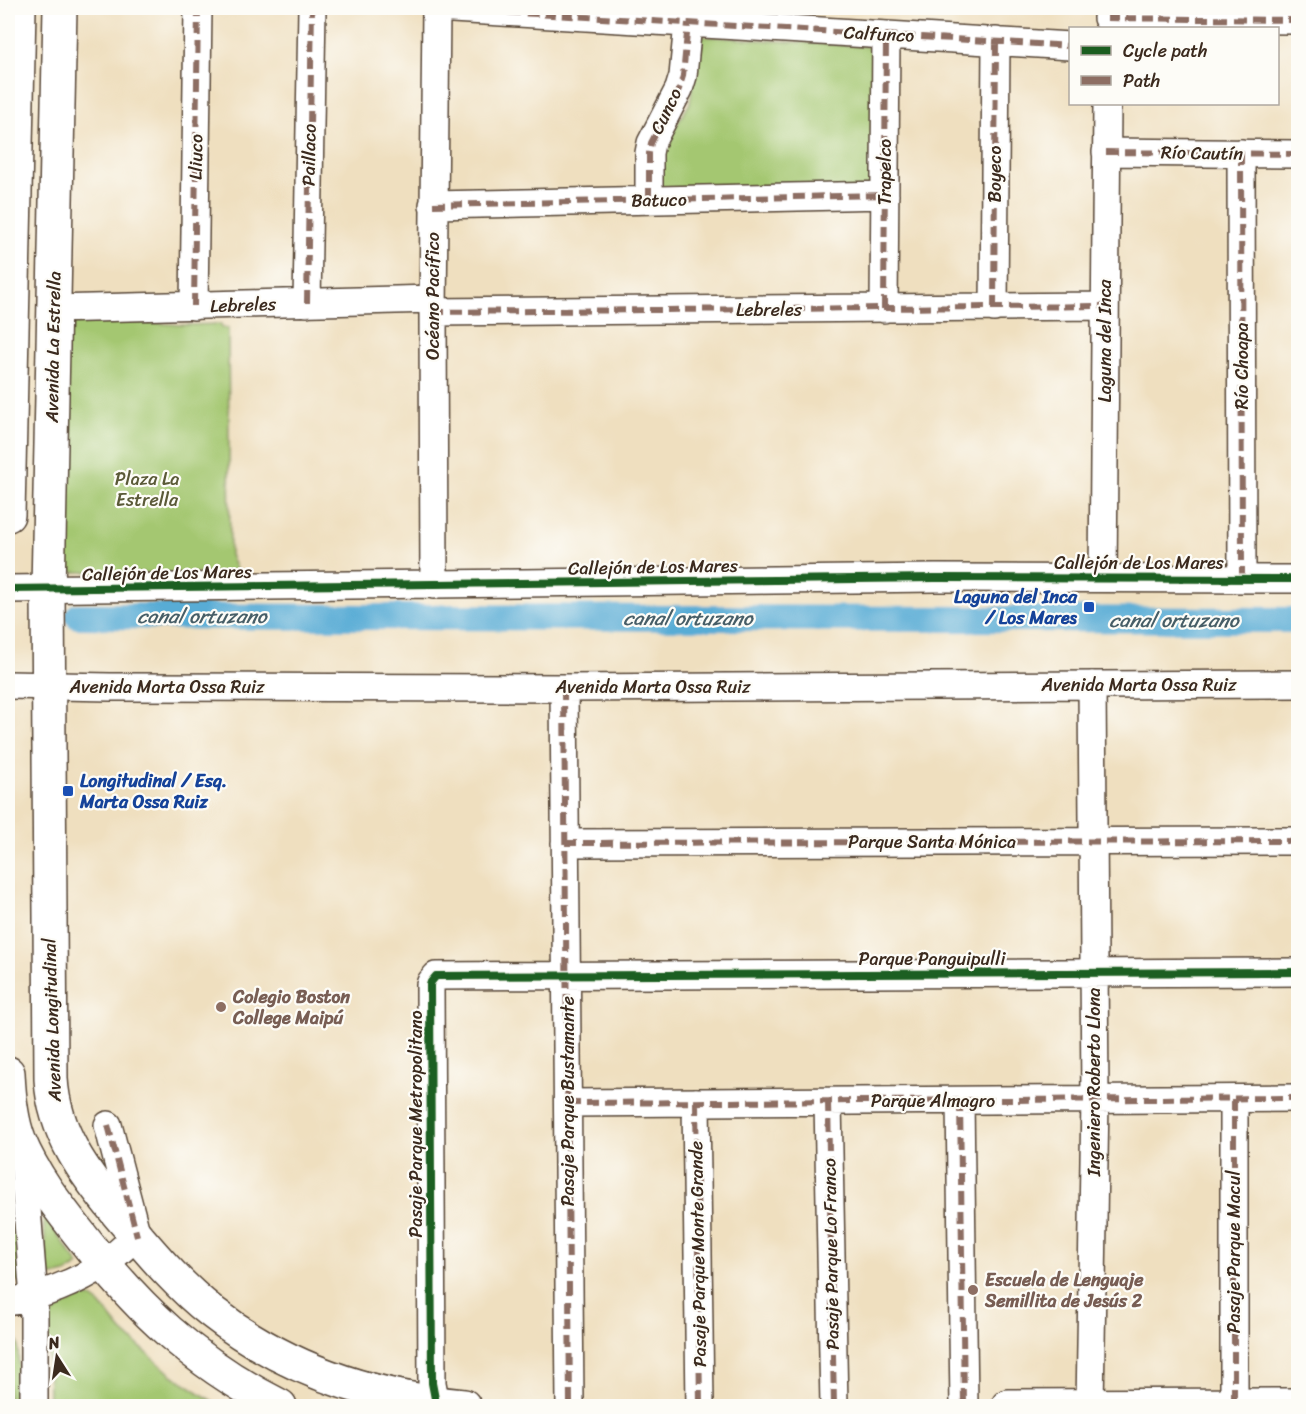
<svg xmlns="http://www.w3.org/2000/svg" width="1306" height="1414" font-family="Sriracha,sans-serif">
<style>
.green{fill:#a4c771;stroke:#707848;stroke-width:1.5}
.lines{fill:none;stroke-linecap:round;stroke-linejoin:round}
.canal{stroke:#59acd5;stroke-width:26}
.minor-casing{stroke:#564536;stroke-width:30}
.major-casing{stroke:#564536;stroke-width:36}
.minor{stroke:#fff;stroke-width:27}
.major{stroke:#fff;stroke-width:33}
.quiet{stroke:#8d6e63;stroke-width:6;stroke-dasharray:12 6;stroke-linecap:butt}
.cycleway-casing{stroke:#fdfcf7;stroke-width:11}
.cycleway{stroke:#1b5e20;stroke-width:8}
.transit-dot{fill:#1a4fb4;stroke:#fdfcf7;stroke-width:2}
.education-dot{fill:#8d6e63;stroke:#fdfcf7;stroke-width:2}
.labels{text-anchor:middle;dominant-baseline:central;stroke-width:4.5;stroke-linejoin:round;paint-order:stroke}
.street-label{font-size:18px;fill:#3b2a1e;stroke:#fdfcf7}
.park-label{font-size:18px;fill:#5a5937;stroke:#fdfcf7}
.transit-label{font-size:18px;font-weight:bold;fill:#164399;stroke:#fdfcf7;text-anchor:end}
.education-label{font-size:18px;font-weight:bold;fill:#785e54;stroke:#fdfcf7;text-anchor:start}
.water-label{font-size:20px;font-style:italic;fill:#475e67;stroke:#fdfcf7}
</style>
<rect width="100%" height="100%" fill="#fdfcf7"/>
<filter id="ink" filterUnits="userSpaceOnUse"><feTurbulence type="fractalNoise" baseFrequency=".0167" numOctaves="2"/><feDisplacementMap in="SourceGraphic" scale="12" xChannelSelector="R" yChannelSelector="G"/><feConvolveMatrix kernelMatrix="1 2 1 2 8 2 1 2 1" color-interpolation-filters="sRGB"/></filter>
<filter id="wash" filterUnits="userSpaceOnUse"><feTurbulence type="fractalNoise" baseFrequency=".008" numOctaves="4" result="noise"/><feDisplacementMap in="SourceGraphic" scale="24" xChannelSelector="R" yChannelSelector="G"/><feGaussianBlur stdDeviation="1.35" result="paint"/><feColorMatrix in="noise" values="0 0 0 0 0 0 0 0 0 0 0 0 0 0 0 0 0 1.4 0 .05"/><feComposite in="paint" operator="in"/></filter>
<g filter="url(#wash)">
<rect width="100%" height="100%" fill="#efdfbf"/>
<path class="green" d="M 699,36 L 875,47 L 874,189 L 658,192 L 659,154 L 690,103 Z
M 66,317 L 183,325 L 221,324 L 222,328 L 228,328 L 230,555 L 238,574 L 64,572 Z
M 8,1176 L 15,1191 L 21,1280 L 8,1283 Z
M 43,1214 L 79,1265 L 66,1273 L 48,1277 Z
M 84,1297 L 90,1297 L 100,1304 L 122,1331 L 172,1375 L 220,1406 L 49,1406 L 48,1323 C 52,1309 71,1302 84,1297 Z
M 8,1332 L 18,1342 L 20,1406 L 8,1406 Z"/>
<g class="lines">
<path class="canal" d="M 78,616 L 1298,620"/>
</g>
</g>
<g filter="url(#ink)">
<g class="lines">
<g class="minor-casing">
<path id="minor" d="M 436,8 L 1070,46
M 1107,18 L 1298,20
M 1106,152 L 1298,154
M 1241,153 L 1242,579
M 649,200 L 649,153 L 651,143 L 679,89 L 683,76 L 688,23
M 433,205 L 885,195
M 307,303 L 312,8
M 194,306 L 198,8
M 994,308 L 996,41
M 54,309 L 433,299
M 884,309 L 886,35
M 433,312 L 1105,306
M 1103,578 L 1107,104
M 434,585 L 433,312 L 436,8
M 8,589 L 935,578 L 1298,579
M 8,685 L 110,687 L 564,688 L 1298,684
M 564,688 L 570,1406
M 565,843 L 1298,841
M 1234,1099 L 1234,1405
M 960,1101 L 964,1406
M 696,1102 L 700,1406
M 828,1102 L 834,1406
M 568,1103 L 1298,1098
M 24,1152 L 25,1183 L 34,1298 L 34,1406
M 8,1302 C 39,1297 78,1282 104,1264 C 115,1256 126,1245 137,1236 L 108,1125
M 436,1404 L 432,1383 L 430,985 L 431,982 L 436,976 L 1298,972
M 1090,1406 L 1095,1099 L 1092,685"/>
</g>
<g class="major-casing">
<path id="major" d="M 60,8 L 48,589 L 51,1079 C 54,1133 85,1174 118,1214 C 147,1248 177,1285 212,1312 C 285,1369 373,1398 464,1406
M 8,515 L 19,8
M 8,1073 C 9,1096 11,1119 19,1140 C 33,1174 56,1204 78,1232 C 137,1308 194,1363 280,1406
M 1008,1406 L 1298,1405"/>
</g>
<use href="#minor" class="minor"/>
<use href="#major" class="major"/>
<path class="quiet" d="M 436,8 L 1070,46
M 1107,18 L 1298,20
M 1106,152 L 1298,154
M 1241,153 L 1242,579
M 649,200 L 649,153 L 651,143 L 679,89 L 683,76 L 688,23
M 433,205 L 885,195
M 8,298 L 12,298
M 307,303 L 312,8
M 194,306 L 198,8
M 994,308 L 996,41
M 884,309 L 886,35
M 433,312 L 1105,306
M 564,688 L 570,1406
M 565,843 L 1298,841
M 1234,1099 L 1234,1405
M 960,1101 L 964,1406
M 696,1102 L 700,1406
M 828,1102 L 834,1406
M 568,1103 L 1298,1098
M 108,1125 L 137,1236"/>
<g class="cycleway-casing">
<path id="cycleway" d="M 8,589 L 935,578 L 1298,579
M 436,1404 L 432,1383 L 430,985 L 431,982 L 436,976 L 1298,972"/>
</g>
<use href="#cycleway" class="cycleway"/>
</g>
</g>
<g class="transit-dot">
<rect x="1083" y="601" width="12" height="12" rx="3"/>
<rect x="62" y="785" width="12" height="12" rx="3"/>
</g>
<g class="education-dot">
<circle cx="221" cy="1007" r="6"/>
<circle cx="973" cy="1290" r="6"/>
</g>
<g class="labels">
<g class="street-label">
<text transform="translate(879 34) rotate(3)">Calfunco</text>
<text transform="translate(666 111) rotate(-64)">Cunco</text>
<text transform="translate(1202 153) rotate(1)">Río Cautín</text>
<text transform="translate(309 155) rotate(-89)">Paillaco</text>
<text transform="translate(196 157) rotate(-89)">Lliuco</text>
<text transform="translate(885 172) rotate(-90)">Trapelco</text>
<text transform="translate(995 174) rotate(-90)">Boyeco</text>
<text transform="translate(659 200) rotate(-1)">Batuco</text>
<text transform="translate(433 296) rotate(-90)">Océano Pacífico</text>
<text transform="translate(243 305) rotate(-2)">Lebreles</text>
<text x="769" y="310">Lebreles</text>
<text transform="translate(1105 341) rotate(-90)">Laguna del Inca</text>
<text transform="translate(53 347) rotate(-89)">Avenida La Estrella</text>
<text transform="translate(1242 366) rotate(-90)">Río Choapa</text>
<text x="1139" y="563">Callejón de Los Mares</text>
<text transform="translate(653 567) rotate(-1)">Callejón de Los Mares</text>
<text transform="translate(167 573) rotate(-1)">Callejón de Los Mares</text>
<text x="1139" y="685">Avenida Marta Ossa Ruiz</text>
<text x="167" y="687">Avenida Marta Ossa Ruiz</text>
<text x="653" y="687">Avenida Marta Ossa Ruiz</text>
<text x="932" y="842">Parque Santa Mónica</text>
<text x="932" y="959">Parque Panguipulli</text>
<text transform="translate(52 1020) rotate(-92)">Avenida Longitudinal</text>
<text transform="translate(1094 1082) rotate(-90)">Ingeniero Roberto Llona</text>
<text transform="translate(568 1101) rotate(-90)">Pasaje Parque Bustamante</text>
<text x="933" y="1101">Parque Almagro</text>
<text transform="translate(416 1124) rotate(-90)">Pasaje Parque Metropolitano</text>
<text transform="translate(1234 1252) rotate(-90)">Pasaje Parque Macul</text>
<text transform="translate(698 1254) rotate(-91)">Pasaje Parque Monte Grande</text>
<text transform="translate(831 1254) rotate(-91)">Pasaje Parque Lo Franco</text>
</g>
<g class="park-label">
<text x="147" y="479">Plaza La<tspan x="147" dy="21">Estrella</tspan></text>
</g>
<g class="transit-label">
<text x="1077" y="597">Laguna del Inca<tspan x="1077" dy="21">/ Los Mares</tspan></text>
<text x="80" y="781" text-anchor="start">Longitudinal / Esq.<tspan x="80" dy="21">Marta Ossa Ruiz</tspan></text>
</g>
<g class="education-label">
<text x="233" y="997">Colegio Boston<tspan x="233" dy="21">College Maipú</tspan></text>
<text x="985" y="1280">Escuela de Lenguaje<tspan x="985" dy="21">Semillita de Jesús 2</tspan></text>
</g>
<g class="water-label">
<text x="202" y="616">canal ortuzano</text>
<text x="688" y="618">canal ortuzano</text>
<text x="1174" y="620">canal ortuzano</text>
</g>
</g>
<rect width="1306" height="1414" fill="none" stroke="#fdfcf7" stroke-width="30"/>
<rect x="1069" y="27" width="210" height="78" fill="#fdfcf7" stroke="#afa8a0" stroke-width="1.5"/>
<rect x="1081" y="46" width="30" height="9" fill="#1b5e20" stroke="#afa8a0" stroke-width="1.5"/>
<text x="1123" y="57" font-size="18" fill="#3b2a1e">Cycle path</text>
<rect x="1081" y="76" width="30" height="9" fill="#8d6e63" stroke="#afa8a0" stroke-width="1.5"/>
<text x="1123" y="87" font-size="18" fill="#3b2a1e">Path</text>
<g transform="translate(57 1357) rotate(348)" stroke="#fdfcf7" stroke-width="4.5" paint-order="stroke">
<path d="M0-4.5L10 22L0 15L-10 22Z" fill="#3b2a1e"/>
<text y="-9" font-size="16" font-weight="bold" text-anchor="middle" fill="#3b2a1e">N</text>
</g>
</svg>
